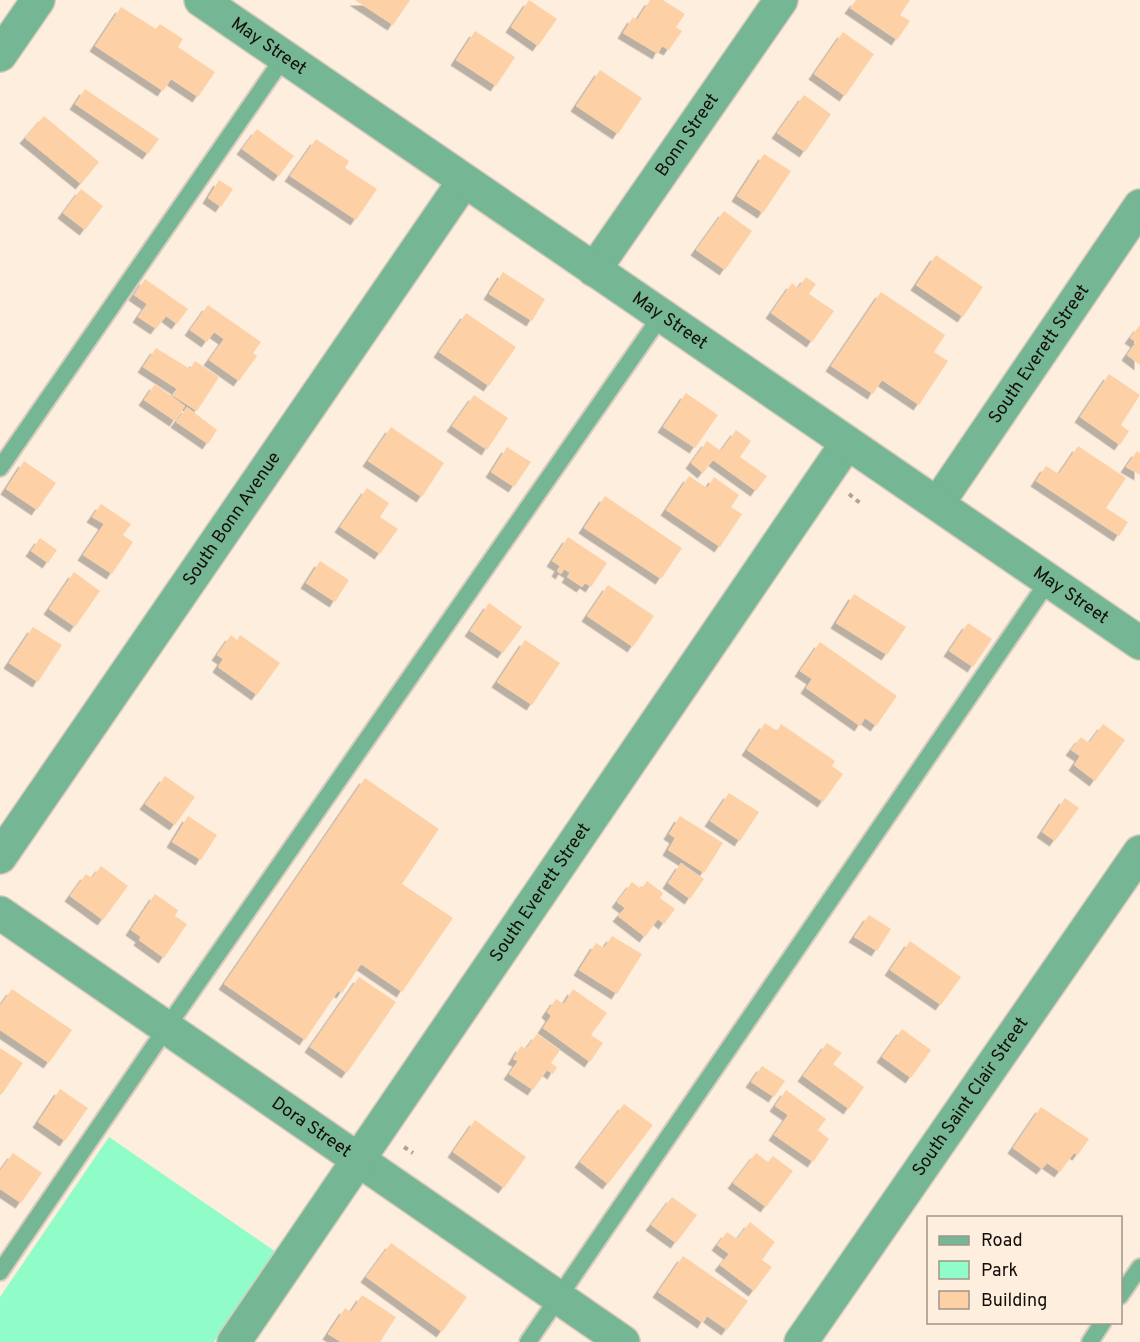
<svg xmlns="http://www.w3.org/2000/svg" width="1140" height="1342" font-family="Overpass,sans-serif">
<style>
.green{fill:#90fcc7}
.building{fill:#fdd1a5;filter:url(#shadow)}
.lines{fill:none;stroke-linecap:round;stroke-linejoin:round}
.service-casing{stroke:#d8cabc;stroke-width:20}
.minor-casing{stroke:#d8cabc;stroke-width:36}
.tertiary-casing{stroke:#d8cabc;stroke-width:36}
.path{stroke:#afa397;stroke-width:4;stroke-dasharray:4.5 4.5;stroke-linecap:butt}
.service{stroke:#75b694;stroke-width:16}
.minor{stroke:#75b694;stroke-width:33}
.tertiary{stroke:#75b694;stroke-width:33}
.labels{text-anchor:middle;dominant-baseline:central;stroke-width:5;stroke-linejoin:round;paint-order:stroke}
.street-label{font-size:18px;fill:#130e09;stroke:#feeede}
</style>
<defs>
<filter id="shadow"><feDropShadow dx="-5.5" dy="5.5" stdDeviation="0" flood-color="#0004"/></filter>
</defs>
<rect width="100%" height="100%" fill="#feeede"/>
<path class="green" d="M 109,1137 L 276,1252 L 214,1342 L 0,1342 L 0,1297 Z"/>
<path class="building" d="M 355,0 L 410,0 L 393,25 Z
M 529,0 L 557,19 L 538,46 L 511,27 Z
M 650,0 L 663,0 L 685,14 L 676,27 L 682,31 L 669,50 L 662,46 L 658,54 L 623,33 L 633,17 L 637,20 Z
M 856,0 L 910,0 L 900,15 L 910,21 L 897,40 L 850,8 Z
M 121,7 L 156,29 L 160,24 L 183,39 L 178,47 L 215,72 L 198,97 L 171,79 L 163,91 L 95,46 Z
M 475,31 L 515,57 L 496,86 L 456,60 Z
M 843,32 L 874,54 L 845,96 L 814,74 Z
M 600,70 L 642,98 L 618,134 L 576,106 Z
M 85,89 L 159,139 L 148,154 L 75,104 Z
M 804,95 L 831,114 L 805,152 L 777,133 Z
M 44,116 L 99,162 L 81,184 L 25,138 Z
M 257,129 L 294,156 L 279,176 L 242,149 Z
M 316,139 L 349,161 L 345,168 L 377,189 L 356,220 L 290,176 Z
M 764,154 L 791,171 L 763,213 L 737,196 Z
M 219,180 L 233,189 L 221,207 L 208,198 Z
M 81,189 L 103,206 L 85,230 L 63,213 Z
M 724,211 L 752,231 L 725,270 L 696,250 Z
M 936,255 L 983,287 L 963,317 L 916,285 Z
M 503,272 L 545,299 L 532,321 L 489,294 Z
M 806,277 L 816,284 L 809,294 L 834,311 L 812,342 L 771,313 L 792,283 L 798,288 Z
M 145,279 L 188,309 L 177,324 L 166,316 L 156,329 L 138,317 L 147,304 L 134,295 Z
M 881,292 L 945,335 L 934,352 L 948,361 L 919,405 L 882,380 L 873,394 L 831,366 Z
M 208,305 L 261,342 L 253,353 L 257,356 L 239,381 L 209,360 L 224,339 L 214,332 L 207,342 L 190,330 Z
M 466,313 L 516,347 L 489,386 L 439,352 Z
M 1140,325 L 1140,365 L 1127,355 L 1136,342 L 1130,338 Z
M 156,348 L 190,369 L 195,361 L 219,377 L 197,411 L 172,395 L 177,389 L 143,367 Z
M 1109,374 L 1140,395 L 1121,425 L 1129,431 L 1120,445 L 1080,417 Z
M 155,384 L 185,406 L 175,421 L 144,400 Z
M 686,393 L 718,415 L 695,448 L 663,427 Z
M 474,395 L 508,418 L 487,450 L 452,426 Z
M 187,407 L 217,430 L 208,444 L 176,422 Z
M 391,427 L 444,463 L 422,497 L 368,461 Z
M 736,430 L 751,441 L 740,457 L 767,476 L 756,491 L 713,460 L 703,473 L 691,463 L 707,441 L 721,451 Z
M 1078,446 L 1126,478 L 1106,508 L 1128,522 L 1119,536 L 1036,481 L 1046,466 L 1059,474 Z
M 507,447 L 531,462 L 514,487 L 491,472 Z
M 1137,451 L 1140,453 L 1140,475 L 1126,467 Z
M 24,461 L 56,483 L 37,510 L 6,489 Z
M 689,476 L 707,488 L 714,477 L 739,495 L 731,507 L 742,514 L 720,547 L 666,510 Z
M 367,488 L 389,503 L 380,517 L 398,529 L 380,554 L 340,527 Z
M 605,496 L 682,548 L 661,579 L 584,528 Z
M 101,504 L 131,524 L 123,535 L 133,542 L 112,574 L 83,555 L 104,524 L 92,517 Z
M 568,537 L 607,563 L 591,587 L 585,583 L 582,587 L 567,577 L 570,573 L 564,569 L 561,574 L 557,571 L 560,566 L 552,561 Z
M 40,538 L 57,550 L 48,563 L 31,551 Z
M 320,561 L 349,580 L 335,602 L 306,583 Z
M 74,572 L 100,591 L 75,627 L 49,609 Z
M 608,585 L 654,616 L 633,647 L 587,616 Z
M 854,594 L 906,627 L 887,655 L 836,623 Z
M 489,603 L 522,627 L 503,653 L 470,631 Z
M 968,623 L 992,639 L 973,667 L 949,651 Z
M 33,627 L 62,645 L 38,682 L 9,663 Z
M 231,635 L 237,640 L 240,635 L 280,663 L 257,695 L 218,667 L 223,659 L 217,655 Z
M 525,640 L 560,663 L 532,705 L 497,682 Z
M 820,642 L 897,696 L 876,726 L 865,718 L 860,726 L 806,688 L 812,679 L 800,671 Z
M 765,723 L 777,731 L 781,724 L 835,761 L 832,766 L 843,774 L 823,802 L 747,750 Z
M 1103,724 L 1125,740 L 1095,781 L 1074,765 L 1080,756 L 1071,750 L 1081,737 L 1089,743 Z
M 165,776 L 195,797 L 175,825 L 145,804 Z
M 365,778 L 439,829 L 402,884 L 453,918 L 402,992 L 361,964 L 342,993 L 338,991 L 305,1040 L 224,984 Z
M 729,793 L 759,812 L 740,841 L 710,821 Z
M 1065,798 L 1079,808 L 1055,841 L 1042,832 Z
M 188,816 L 217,835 L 201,860 L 172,842 Z
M 680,816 L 723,843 L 704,873 L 668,850 L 675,838 L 669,834 Z
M 681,863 L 704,879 L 690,899 L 668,883 Z
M 101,866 L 128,886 L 103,920 L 70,896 L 86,874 L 92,878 Z
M 647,881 L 663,893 L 660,898 L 675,909 L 664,924 L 658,919 L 645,937 L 618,916 L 625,908 L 617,902 L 632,882 L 641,889 Z
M 155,894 L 178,910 L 175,916 L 187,924 L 164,958 L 139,940 L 141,937 L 131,930 Z
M 869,915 L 891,929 L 877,951 L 854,937 Z
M 612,936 L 642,954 L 617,994 L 579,970 L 596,943 L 604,948 Z
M 910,941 L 961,977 L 941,1005 L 890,970 Z
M 359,977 L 396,1002 L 347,1073 L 310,1047 Z
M 12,989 L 72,1030 L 49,1063 L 0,1030 L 0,1006 Z
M 573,989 L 607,1013 L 591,1035 L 603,1043 L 590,1062 L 543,1028 L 551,1016 L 547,1012 L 556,999 L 564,1004 Z
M 902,1029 L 931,1050 L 911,1078 L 882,1057 Z
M 537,1034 L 560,1050 L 551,1063 L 557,1067 L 553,1074 L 547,1070 L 533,1090 L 509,1074 L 518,1061 L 513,1059 L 521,1046 L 526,1049 Z
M 827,1043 L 842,1053 L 833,1064 L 864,1087 L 849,1109 L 803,1076 Z
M 0,1048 L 23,1063 L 2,1094 L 0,1092 Z
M 762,1066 L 785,1081 L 774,1097 L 751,1082 Z
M 60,1089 L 88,1108 L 65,1141 L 38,1122 Z
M 786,1090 L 826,1119 L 818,1130 L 829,1139 L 813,1162 L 774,1135 L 788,1115 L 775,1106 Z
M 624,1104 L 653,1125 L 608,1184 L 580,1162 Z
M 1041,1107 L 1089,1139 L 1078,1155 L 1074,1153 L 1060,1172 L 1047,1163 L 1042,1169 L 1013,1148 Z
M 475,1120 L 526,1157 L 504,1188 L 453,1152 Z
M 13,1153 L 42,1173 L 21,1203 L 0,1189 L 0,1171 Z
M 756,1153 L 768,1162 L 773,1156 L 793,1171 L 766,1207 L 733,1183 Z
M 672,1197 L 697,1215 L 676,1243 L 651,1225 Z
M 750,1222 L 775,1242 L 762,1260 L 772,1267 L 754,1291 L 720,1265 L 729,1254 L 717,1245 L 727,1232 L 737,1239 Z
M 391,1243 L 467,1297 L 442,1332 L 366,1277 Z
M 683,1256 L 748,1301 L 727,1330 L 707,1316 L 703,1323 L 658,1292 Z
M 362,1295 L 396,1317 L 380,1342 L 341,1342 L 328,1334 L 345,1308 L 351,1312 Z"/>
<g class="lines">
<g class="service-casing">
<path id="service" d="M 0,468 L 284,57
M 0,1272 L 167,1027 L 661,316
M 1120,1296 L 1140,1267
M 528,1342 L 1049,580
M 1090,1342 L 1103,1322"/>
</g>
<g class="minor-casing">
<g id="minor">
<path d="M 0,55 L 38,0"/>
<path id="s1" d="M 594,270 L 781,0"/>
<path id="s2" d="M 938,503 L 1140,206"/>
<path id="s3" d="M 0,857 L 464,181"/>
<path id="s4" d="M 0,913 L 623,1342"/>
<path id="s5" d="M 234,1342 L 847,443"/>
<path id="s6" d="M 801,1342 L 1140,852"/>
</g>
</g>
<g class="tertiary-casing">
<g id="tertiary">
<path id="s7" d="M 201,0 L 1140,643"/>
</g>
</g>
<path class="path" d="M 849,494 L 860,503
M 404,1147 L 413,1153"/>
<use href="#service" class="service"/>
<use href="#minor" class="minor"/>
<use href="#tertiary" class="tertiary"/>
</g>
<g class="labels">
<g class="street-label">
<text stroke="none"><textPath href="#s7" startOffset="82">May Street</textPath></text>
<text stroke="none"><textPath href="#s1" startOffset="164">Bonn Street</textPath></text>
<text stroke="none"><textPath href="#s7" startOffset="568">May Street</textPath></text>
<text stroke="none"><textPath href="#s2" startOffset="180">South Everett Street</textPath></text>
<text stroke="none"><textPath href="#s3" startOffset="410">South Bonn Avenue</textPath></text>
<text stroke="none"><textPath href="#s7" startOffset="1054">May Street</textPath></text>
<text stroke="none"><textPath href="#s5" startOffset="544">South Everett Street</textPath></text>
<text stroke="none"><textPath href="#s6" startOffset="298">South Saint Clair Street</textPath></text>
<text stroke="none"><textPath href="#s4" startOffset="378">Dora Street</textPath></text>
</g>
</g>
<rect x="927" y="1216" width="195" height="108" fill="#feeede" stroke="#a09489" stroke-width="1.5"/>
<rect x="939" y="1236" width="30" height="9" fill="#75b694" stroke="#a09489" stroke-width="1.5"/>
<text x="981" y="1246" font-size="18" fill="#130e09">Road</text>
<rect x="939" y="1261" width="30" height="18" fill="#90fcc7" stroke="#a09489" stroke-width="1.5"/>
<text x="981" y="1276" font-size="18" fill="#130e09">Park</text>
<rect x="939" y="1291" width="30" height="18" fill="#fdd1a5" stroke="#a09489" stroke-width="1.5"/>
<text x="981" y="1306" font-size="18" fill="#130e09">Building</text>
</svg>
